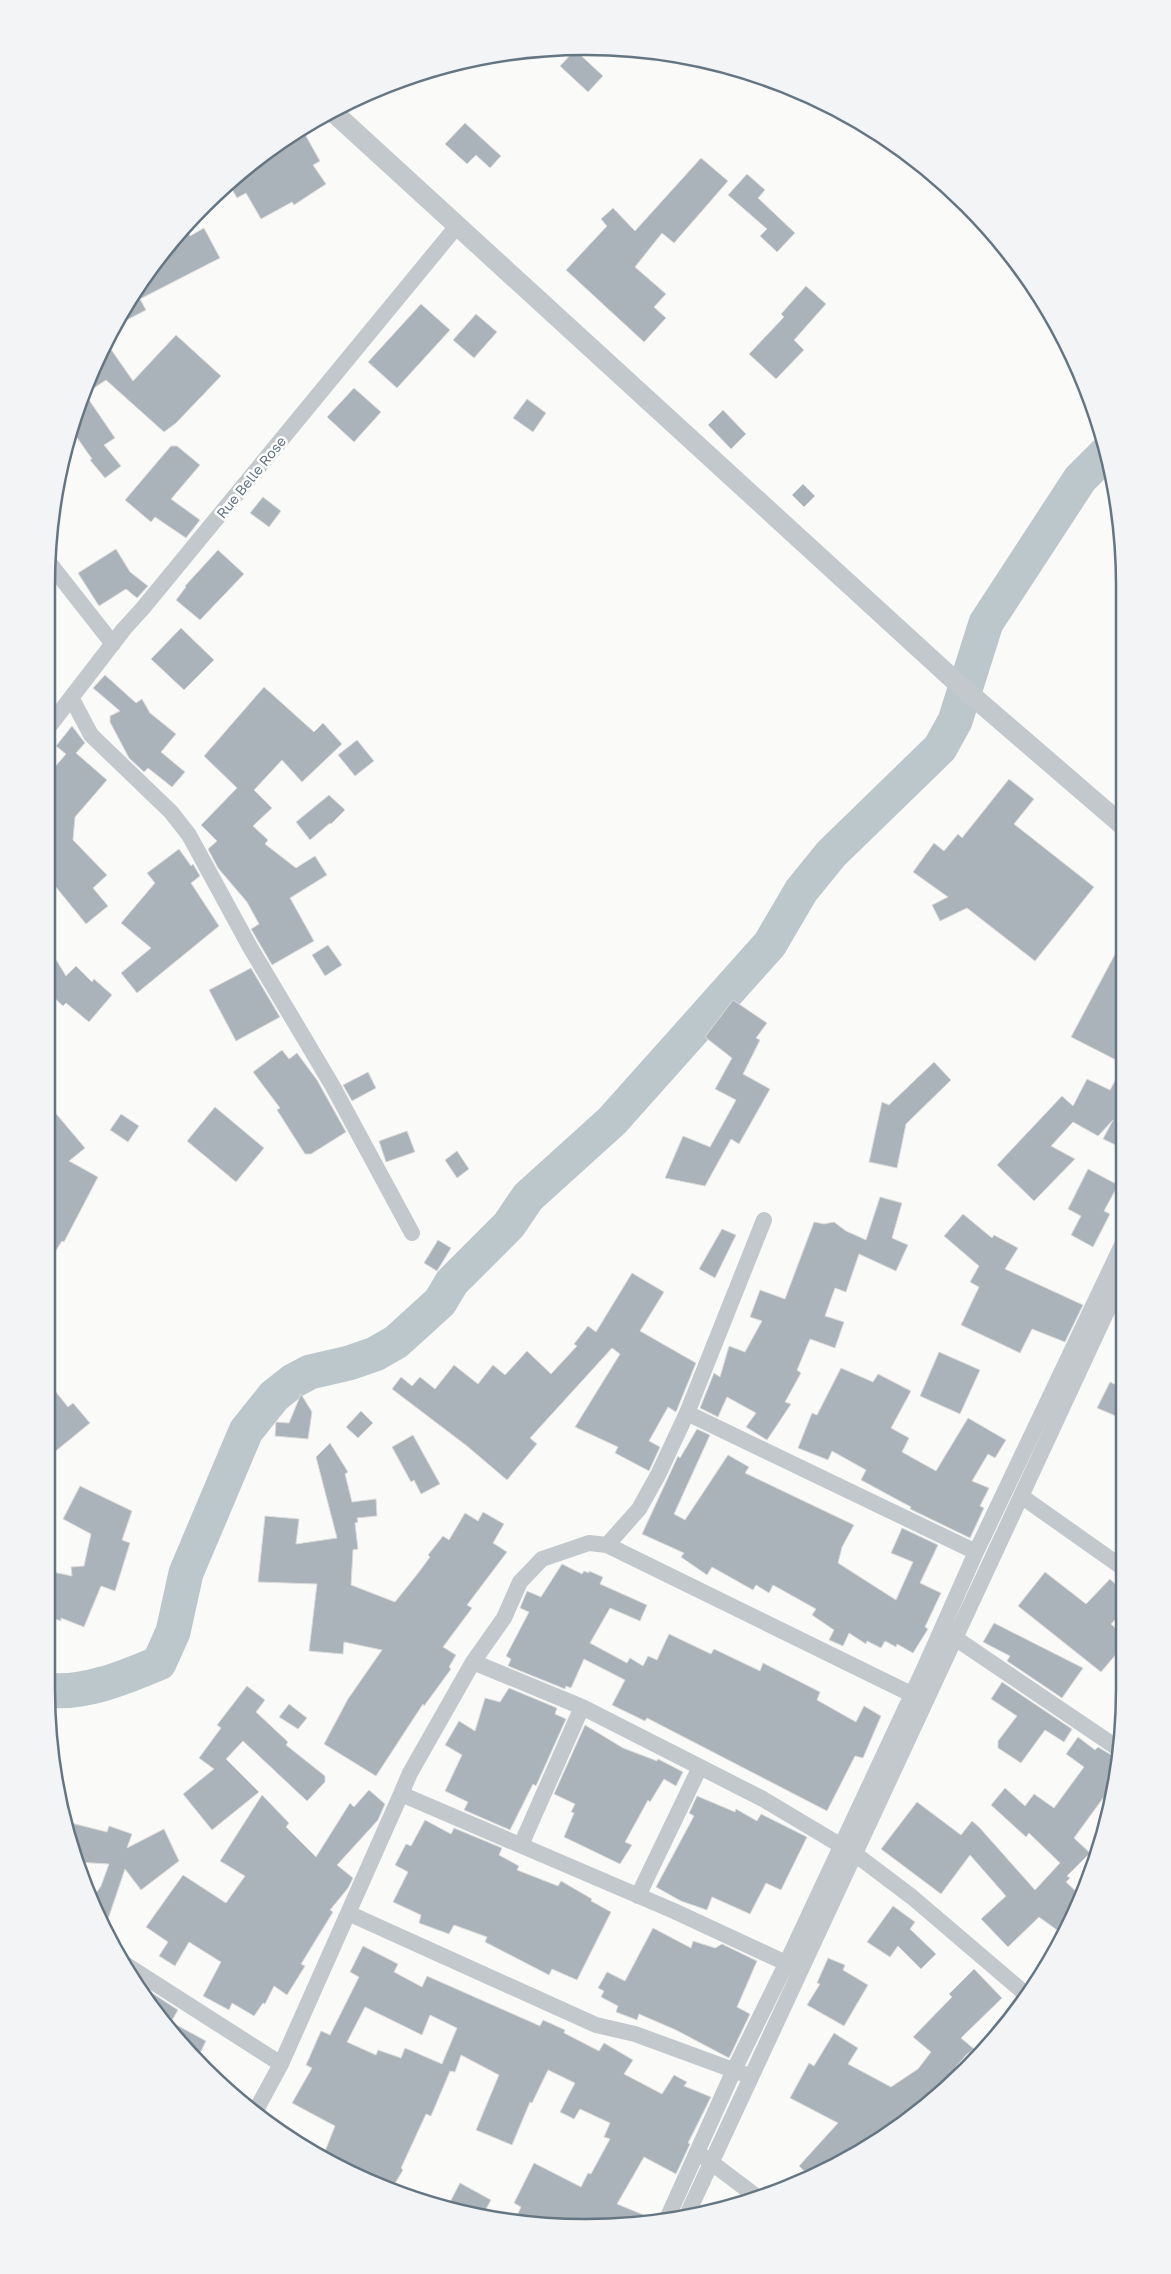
<svg xmlns="http://www.w3.org/2000/svg" width="1171" height="2274" font-family="'Golos Text',sans-serif">
<style>
.lines{fill:none;stroke-linecap:round;stroke-linejoin:round}
.river{stroke:#bbc7cb;stroke-width:35}
.building{fill:#aab3b9;stroke:#dcdcda;fill-rule:evenodd}
.minor{stroke:#c3c8cc;stroke-width:16}
.tertiary{stroke:#c3c8cc;stroke-width:20}
.labels{text-anchor:middle;dominant-baseline:central;stroke-width:5;stroke-linejoin:round;paint-order:stroke}
.street-label{font-size:14px;fill:#657683;stroke:#fff}
.rim{fill:none;stroke:#657683;stroke-width:2.5}
</style>
<rect width="100%" height="100%" fill="#fafaf8"/>
<g class="lines">
<path class="river" d="M 46,1690 C 83,1695 126,1677 159,1663 L 173,1632 L 186,1573 L 246,1431 L 274,1396 L 293,1381 L 310,1372 L 349,1363 L 375,1354 L 396,1342 L 440,1302 L 452,1282 L 509,1225 L 528,1197 L 612,1121 L 770,944 L 801,891 L 831,854 L 940,748 L 955,721 L 986,623 L 1080,479 L 1104,455"/>
</g>
<path class="building" d="M 575,50 L 603,76 L 588,92 L 560,66 Z
M 465,123 L 501,156 L 490,168 L 476,155 L 467,164 L 445,144 Z
M 302,129 L 320,161 L 313,165 L 326,184 L 294,205 L 292,202 L 261,219 L 246,193 L 237,198 L 228,182 Z
M 701,158 L 728,181 L 674,243 L 662,233 L 635,267 L 666,294 L 654,307 L 666,318 L 644,342 L 566,270 L 607,226 L 601,219 L 613,208 L 635,231 Z
M 747,174 L 765,190 L 758,198 L 795,233 L 777,252 L 760,236 L 767,229 L 728,195 Z
M 186,228 L 190,236 L 204,228 L 220,258 L 140,299 L 146,310 L 115,326 L 157,258 Z
M 806,286 L 826,304 L 794,340 L 804,350 L 776,379 L 749,354 L 784,317 L 781,314 Z
M 421,304 L 450,330 L 397,388 L 368,362 Z
M 476,314 L 497,332 L 474,358 L 453,340 Z
M 176,335 L 221,376 L 176,423 L 164,432 L 106,380 L 85,394 L 115,438 L 104,445 L 121,466 L 105,478 L 90,460 L 92,459 L 71,429 L 100,351 L 108,345 L 133,381 Z
M 354,388 L 381,412 L 354,442 L 327,417 Z
M 527,399 L 546,413 L 533,432 L 513,418 Z
M 723,410 L 746,434 L 731,449 L 708,425 Z
M 171,446 L 177,446 L 200,465 L 171,499 L 200,520 L 186,538 L 155,517 L 151,522 L 125,500 Z
M 803,484 L 815,496 L 804,507 L 792,495 Z
M 263,497 L 281,511 L 269,527 L 250,513 Z
M 116,549 L 130,572 L 148,586 L 137,598 L 126,589 L 99,606 L 78,573 Z
M 218,550 L 244,574 L 200,620 L 176,600 L 186,587 L 185,586 Z
M 181,628 L 214,660 L 184,690 L 151,659 Z
M 105,675 L 136,703 L 142,699 L 150,713 L 176,734 L 161,752 L 185,772 L 172,787 L 148,768 L 144,772 L 129,758 L 110,722 L 110,716 L 120,711 L 93,688 Z
M 264,687 L 314,732 L 323,723 L 342,744 L 302,782 L 282,760 L 254,790 L 272,808 L 253,826 L 268,840 L 265,844 L 296,868 L 315,856 L 327,875 L 290,898 L 314,941 L 272,965 L 251,929 L 259,924 L 247,902 L 218,868 L 208,849 L 217,841 L 201,825 L 237,788 L 204,756 Z
M 72,726 L 85,743 L 76,753 L 107,780 L 75,817 L 73,840 L 107,875 L 93,888 L 108,906 L 86,924 L 47,876 L 47,776 L 66,754 L 56,746 Z
M 357,740 L 374,761 L 355,776 L 338,755 Z
M 1009,779 L 1034,799 L 1014,824 L 1094,887 L 1035,961 L 967,908 L 940,921 L 932,905 L 948,897 L 913,872 L 934,843 L 944,851 L 958,834 L 962,838 Z
M 329,795 L 345,810 L 331,824 L 330,823 L 310,840 L 296,822 Z
M 179,849 L 191,866 L 193,864 L 200,876 L 191,883 L 219,926 L 137,993 L 121,973 L 151,948 L 121,923 L 155,883 L 147,873 Z
M 1121,943 L 1121,991 L 1122,1063 L 1071,1037 Z
M 47,945 L 66,976 L 76,966 L 92,982 L 94,979 L 112,995 L 89,1022 L 66,1003 L 63,1006 L 47,991 Z
M 328,945 L 342,965 L 325,976 L 312,955 Z
M 251,968 L 280,1017 L 236,1041 L 209,990 Z
M 733,1000 L 767,1023 L 756,1038 L 760,1040 L 743,1074 L 770,1089 L 739,1144 L 731,1139 L 705,1186 L 665,1178 L 683,1136 L 710,1147 L 735,1102 L 736,1100 L 715,1089 L 732,1058 L 705,1037 Z
M 282,1050 L 289,1059 L 297,1053 L 317,1080 L 346,1132 L 311,1154 L 305,1154 L 277,1110 L 280,1108 L 253,1072 Z
M 934,1062 L 951,1080 L 906,1124 L 897,1168 L 869,1162 L 882,1102 L 889,1105 Z
M 1122,1068 L 1122,1148 L 1103,1139 L 1113,1120 L 1098,1136 L 1073,1122 L 1051,1146 L 1075,1159 L 1034,1201 L 997,1165 L 1062,1096 L 1073,1106 L 1087,1079 L 1110,1090 Z
M 368,1072 L 376,1088 L 352,1101 L 343,1085 Z
M 47,1103 L 85,1148 L 69,1161 L 98,1177 L 64,1242 L 62,1241 L 47,1264 Z
M 215,1107 L 264,1148 L 236,1182 L 187,1141 Z
M 121,1114 L 139,1126 L 128,1142 L 110,1130 Z
M 407,1131 L 415,1152 L 386,1162 L 379,1141 Z
M 457,1151 L 469,1169 L 457,1178 L 445,1160 Z
M 1088,1169 L 1118,1185 L 1104,1211 L 1110,1214 L 1093,1247 L 1071,1235 L 1081,1216 L 1068,1209 Z
M 880,1197 L 902,1203 L 892,1238 L 908,1245 L 896,1271 L 859,1254 L 846,1292 L 835,1288 L 825,1316 L 844,1322 L 835,1348 L 810,1339 L 797,1370 L 801,1373 L 785,1402 L 791,1404 L 767,1440 L 746,1427 L 756,1413 L 727,1397 L 718,1417 L 700,1408 L 714,1373 L 720,1377 L 729,1346 L 745,1352 L 762,1321 L 750,1317 L 760,1290 L 785,1299 L 814,1222 L 824,1224 L 834,1222 L 846,1231 L 866,1240 Z
M 963,1214 L 992,1238 L 994,1235 L 1018,1248 L 1005,1269 L 1083,1305 L 1065,1342 L 1032,1329 L 1020,1353 L 961,1325 L 979,1287 L 970,1282 L 979,1266 L 944,1236 Z
M 722,1229 L 736,1235 L 715,1278 L 699,1269 Z
M 438,1240 L 451,1248 L 437,1271 L 424,1263 Z
M 632,1273 L 664,1292 L 640,1331 L 696,1363 L 676,1412 L 668,1407 L 649,1441 L 660,1447 L 649,1471 L 615,1453 L 618,1447 L 575,1427 L 620,1354 L 612,1348 L 530,1438 L 537,1444 L 507,1480 L 467,1446 L 392,1389 L 401,1377 L 412,1386 L 420,1377 L 435,1389 L 454,1365 L 478,1384 L 493,1365 L 505,1375 L 527,1351 L 551,1374 L 577,1346 L 574,1344 L 588,1326 L 596,1332 Z
M 939,1352 L 980,1370 L 960,1414 L 920,1396 Z
M 841,1368 L 873,1382 L 878,1374 L 911,1391 L 891,1428 L 909,1438 L 902,1452 L 936,1471 L 968,1418 L 1006,1440 L 995,1458 L 988,1454 L 972,1481 L 989,1488 L 980,1506 L 984,1508 L 970,1538 L 910,1509 L 911,1507 L 861,1480 L 866,1470 L 832,1451 L 828,1460 L 798,1448 L 812,1413 L 817,1415 Z
M 47,1381 L 68,1407 L 73,1403 L 90,1423 L 46,1459 Z
M 1110,1382 L 1123,1388 L 1123,1419 L 1097,1408 Z
M 301,1394 L 312,1412 L 308,1439 L 275,1436 L 276,1422 L 289,1423 Z
M 361,1411 L 373,1423 L 358,1438 L 346,1427 Z
M 697,1429 L 710,1435 L 674,1514 L 685,1520 L 728,1455 L 749,1467 L 745,1473 L 854,1525 L 842,1547 L 838,1563 L 896,1600 L 913,1562 L 891,1553 L 902,1528 L 938,1545 L 920,1583 L 941,1593 L 925,1627 L 928,1629 L 913,1653 L 897,1644 L 896,1647 L 885,1641 L 881,1648 L 867,1641 L 866,1644 L 849,1633 L 843,1646 L 829,1640 L 834,1630 L 812,1615 L 816,1609 L 773,1585 L 769,1593 L 756,1585 L 753,1590 L 712,1567 L 707,1575 L 681,1557 L 684,1553 L 642,1534 L 678,1456 L 680,1458 Z
M 413,1435 L 440,1484 L 421,1494 L 414,1480 L 411,1482 L 392,1447 Z
M 330,1443 L 348,1472 L 345,1474 L 352,1502 L 376,1499 L 377,1516 L 357,1518 L 358,1522 L 355,1523 L 358,1549 L 353,1550 L 351,1585 L 395,1602 L 419,1572 L 430,1557 L 428,1555 L 443,1536 L 449,1540 L 465,1513 L 478,1521 L 483,1512 L 504,1524 L 493,1543 L 507,1552 L 467,1605 L 472,1608 L 443,1647 L 456,1655 L 449,1667 L 451,1669 L 424,1706 L 423,1704 L 376,1776 L 324,1744 L 348,1699 L 382,1650 L 344,1642 L 343,1654 L 309,1651 L 317,1584 L 258,1582 L 265,1516 L 299,1519 L 296,1544 L 337,1538 L 316,1457 Z
M 80,1486 L 132,1511 L 122,1540 L 130,1543 L 115,1591 L 101,1586 L 84,1627 L 61,1618 L 61,1621 L 46,1616 L 46,1595 L 53,1572 L 72,1576 L 71,1567 L 84,1566 L 91,1534 L 63,1519 Z
M 562,1564 L 582,1574 L 584,1571 L 589,1573 L 589,1571 L 603,1577 L 600,1584 L 647,1605 L 640,1621 L 610,1608 L 590,1643 L 627,1663 L 630,1658 L 643,1666 L 648,1656 L 657,1660 L 669,1634 L 711,1654 L 714,1649 L 760,1671 L 763,1663 L 820,1692 L 817,1700 L 856,1722 L 864,1706 L 881,1716 L 863,1758 L 855,1756 L 827,1811 L 647,1718 L 645,1721 L 612,1705 L 625,1680 L 584,1659 L 571,1688 L 566,1686 L 565,1689 L 508,1666 L 511,1659 L 506,1656 L 529,1612 L 520,1608 L 527,1591 L 541,1597 Z
M 1045,1572 L 1086,1604 L 1110,1579 L 1123,1591 L 1123,1611 L 1111,1624 L 1123,1635 L 1123,1646 L 1101,1672 L 1018,1606 Z
M 994,1623 L 1083,1668 L 1062,1698 L 1007,1661 L 1010,1656 L 983,1642 Z
M 1002,1682 L 1072,1729 L 1064,1742 L 1045,1730 L 1021,1763 L 998,1748 L 998,1741 L 1017,1716 L 991,1699 Z
M 247,1686 L 265,1700 L 256,1712 L 288,1742 L 286,1745 L 325,1776 L 325,1782 L 307,1801 L 243,1741 L 226,1759 L 259,1792 L 212,1830 L 183,1794 L 214,1769 L 199,1758 L 221,1728 L 217,1725 Z
M 509,1688 L 557,1708 L 555,1714 L 566,1719 L 536,1786 L 533,1784 L 510,1830 L 464,1810 L 468,1802 L 445,1791 L 462,1755 L 445,1745 L 459,1721 L 475,1731 L 485,1698 L 500,1702 Z
M 289,1704 L 307,1718 L 298,1729 L 279,1717 Z
M 585,1725 L 623,1748 L 657,1761 L 658,1759 L 683,1772 L 676,1786 L 664,1779 L 650,1802 L 648,1800 L 625,1842 L 632,1845 L 620,1864 L 564,1837 L 574,1813 L 571,1812 L 575,1804 L 554,1794 Z
M 1078,1737 L 1095,1750 L 1098,1747 L 1118,1759 L 1114,1783 L 1074,1838 L 1090,1853 L 1067,1876 L 1070,1878 L 1066,1882 L 1081,1896 L 1064,1935 L 1039,1917 L 1008,1947 L 981,1919 L 1006,1896 L 970,1855 L 941,1894 L 881,1849 L 917,1802 L 961,1835 L 972,1821 L 979,1827 L 1035,1890 L 1060,1863 L 1029,1833 L 1026,1837 L 991,1805 L 1005,1788 L 1025,1806 L 1034,1794 L 1054,1808 L 1084,1767 L 1066,1754 Z
M 369,1790 L 385,1804 L 378,1820 L 337,1865 L 353,1878 L 348,1888 L 330,1910 L 333,1912 L 301,1964 L 305,1966 L 287,1995 L 274,1986 L 265,2004 L 263,2003 L 254,2016 L 232,2003 L 229,2010 L 203,1996 L 221,1962 L 189,1942 L 175,1966 L 159,1956 L 168,1942 L 146,1927 L 183,1875 L 226,1903 L 245,1876 L 220,1861 L 262,1795 L 289,1823 L 286,1827 L 316,1857 L 350,1803 L 354,1807 Z
M 697,1796 L 735,1812 L 736,1809 L 757,1821 L 761,1814 L 807,1837 L 781,1890 L 766,1883 L 750,1914 L 712,1897 L 707,1910 L 681,1901 L 656,1887 L 694,1816 L 689,1813 Z
M 425,1820 L 451,1834 L 454,1828 L 502,1848 L 499,1855 L 519,1866 L 517,1870 L 558,1886 L 561,1881 L 592,1899 L 591,1901 L 611,1912 L 577,1980 L 552,1969 L 549,1975 L 485,1942 L 487,1937 L 454,1925 L 449,1934 L 419,1923 L 421,1915 L 393,1902 L 408,1872 L 395,1865 L 406,1844 L 411,1846 Z
M 71,1823 L 107,1832 L 109,1826 L 132,1834 L 127,1848 L 164,1829 L 179,1861 L 141,1890 L 125,1869 L 105,1928 L 92,1899 L 101,1886 L 109,1864 L 75,1862 L 68,1836 Z
M 893,1906 L 915,1922 L 910,1929 L 936,1954 L 921,1969 L 898,1946 L 890,1957 L 867,1942 Z
M 653,1928 L 691,1948 L 693,1941 L 715,1948 L 722,1944 L 757,1961 L 737,2007 L 750,2014 L 729,2058 L 676,2030 L 639,2014 L 637,2020 L 616,2012 L 618,2006 L 601,1997 L 604,1991 L 598,1988 L 607,1972 L 625,1981 Z
M 363,1946 L 398,1964 L 394,1972 L 422,1987 L 427,1976 L 540,2026 L 543,2020 L 565,2030 L 564,2033 L 599,2051 L 604,2043 L 633,2060 L 624,2074 L 662,2094 L 674,2075 L 687,2082 L 684,2086 L 711,2097 L 688,2143 L 690,2144 L 676,2174 L 644,2157 L 617,2204 L 656,2220 L 656,2223 L 550,2227 L 514,2222 L 521,2207 L 514,2203 L 534,2163 L 581,2187 L 588,2173 L 591,2174 L 610,2139 L 604,2137 L 610,2123 L 580,2109 L 574,2119 L 560,2112 L 575,2083 L 548,2070 L 532,2103 L 530,2102 L 512,2145 L 476,2130 L 499,2075 L 461,2055 L 455,2072 L 450,2071 L 431,2116 L 426,2114 L 401,2168 L 403,2170 L 391,2190 L 379,2187 L 322,2159 L 335,2126 L 292,2103 L 312,2068 L 306,2065 L 321,2031 L 330,2035 L 359,1977 L 350,1972 ZM 365,2007 L 422,2035 L 430,2015 L 457,2028 L 442,2064 L 405,2048 L 401,2058 L 378,2050 L 376,2055 L 347,2042 Z
M 828,1958 L 845,1965 L 843,1970 L 868,1985 L 844,2026 L 807,2005 L 820,1984 L 817,1983 Z
M 974,1969 L 1002,1998 L 961,2038 L 974,2049 L 966,2055 L 914,2116 L 824,2172 L 811,2177 L 799,2166 L 838,2123 L 790,2098 L 809,2063 L 814,2066 L 834,2033 L 858,2048 L 848,2064 L 891,2087 L 918,2069 L 931,2052 L 913,2037 L 952,1997 L 949,1994 Z
M 135,1982 L 178,2010 L 171,2022 L 206,2041 L 197,2059 L 158,2017 Z
M 460,2183 L 491,2200 L 481,2218 L 466,2213 L 449,2204 Z"/>
<g class="lines">
<path class="minor" d="M 47,560 L 113,644
M 72,699 L 91,735 L 171,812 L 189,835 L 250,947 L 332,1085 L 412,1233
M 47,729 L 124,629 L 143,608 L 457,226
M 764,1220 L 687,1413 L 658,1475 L 639,1509 L 607,1545 L 589,1543 L 542,1559 L 520,1582 L 504,1618 L 473,1662 L 410,1773 L 401,1794 L 674,1911 L 801,1970
M 687,1413 L 976,1552
M 1021,1496 L 1123,1568
M 607,1545 L 911,1694
M 955,1638 L 1119,1749
M 473,1662 L 582,1707 L 700,1767 L 763,1799 L 855,1854 L 912,1897 L 1028,1996
M 521,1845 L 582,1707
M 638,1896 L 700,1767
M 348,1913 L 596,2025 L 635,2034 L 744,2074
M 120,1961 L 281,2064
M 965,2071 L 973,2062
M 255,2112 L 281,2064 L 401,1794
M 704,2157 L 757,2197
M 686,2217 L 1122,1279
M 666,2221 L 734,2070 L 786,1964 L 924,1669 L 976,1552 L 1122,1245"/>
<path class="tertiary" d="M 332,111 L 955,681 L 1121,824"/>
</g>
<g class="labels">
<g class="street-label">
<text transform="translate(251 477) rotate(-51)">Rue Belle Rose</text>
</g>
</g>
<path d="M0 0H1171V2274H0ZM585 55H586A530 530 0 0 1 1116 585V1689A530 530 0 0 1 586 2219H585A530 530 0 0 1 55 1689V585A530 530 0 0 1 585 55Z" fill="#f3f4f5" fill-rule="evenodd"/>
<path class="rim" d="M585 55H586A530 530 0 0 1 1116 585V1689A530 530 0 0 1 586 2219H585A530 530 0 0 1 55 1689V585A530 530 0 0 1 585 55Z"/>
</svg>
